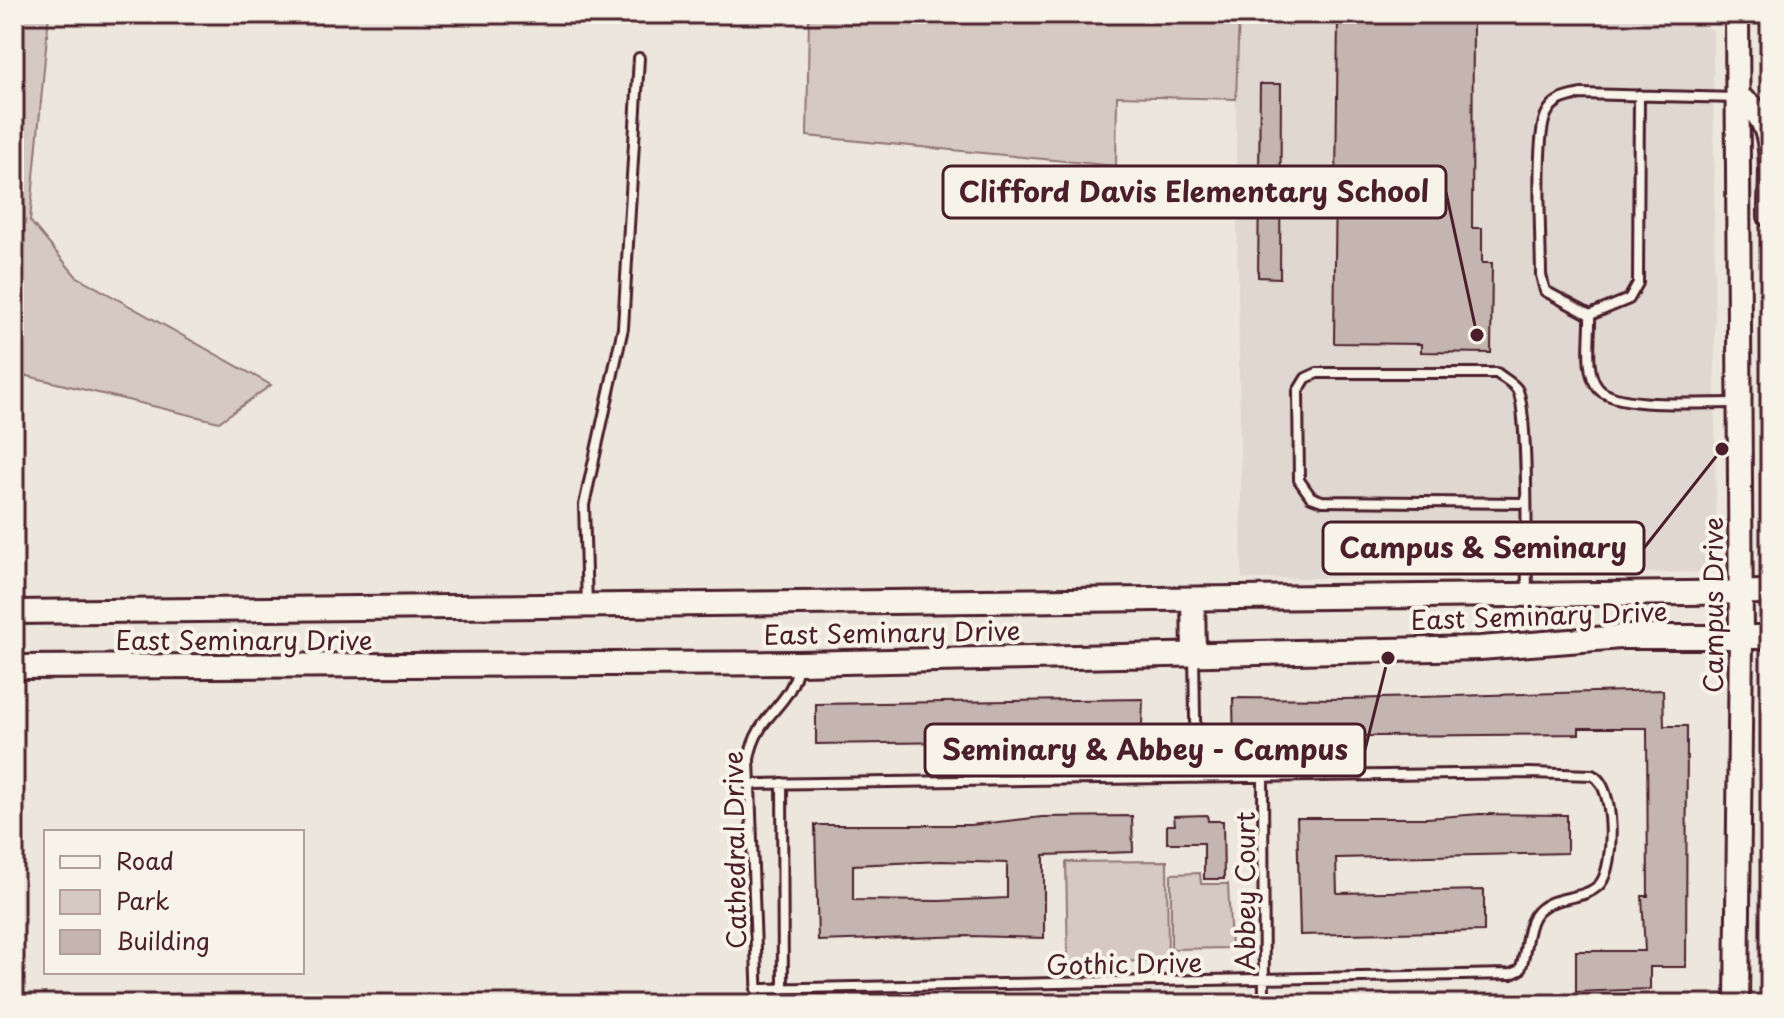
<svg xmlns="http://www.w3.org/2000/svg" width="1784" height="1018" font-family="'Playpen Sans',sans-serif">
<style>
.built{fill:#e0d7d0}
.green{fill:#d5c9c2;stroke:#907476;stroke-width:2}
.building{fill:#c4b5b0;stroke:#4a1f2b;stroke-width:2;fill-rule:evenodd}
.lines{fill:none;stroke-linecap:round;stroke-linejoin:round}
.service-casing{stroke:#4a1f2b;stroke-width:14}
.secondary-casing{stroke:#4a1f2b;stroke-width:28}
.service{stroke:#f7f3e8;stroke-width:8}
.secondary{stroke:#f7f3e8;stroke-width:22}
.labels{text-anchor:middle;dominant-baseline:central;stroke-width:8;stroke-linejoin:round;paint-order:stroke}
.street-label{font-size:26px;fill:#4a1f2b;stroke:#f7f3e8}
.leader{fill:none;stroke:#4a1f2b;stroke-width:3}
.callout-dot{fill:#4a1f2b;stroke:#f7f3e8;stroke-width:3}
.callout{fill:#f7f3e8;stroke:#4a1f2b;stroke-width:3}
.callout-label{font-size:28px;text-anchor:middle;font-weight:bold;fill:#4a1f2b}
</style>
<rect width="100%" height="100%" fill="#ece6dd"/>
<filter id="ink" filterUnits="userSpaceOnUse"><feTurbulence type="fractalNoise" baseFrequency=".0125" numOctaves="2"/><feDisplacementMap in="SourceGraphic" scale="16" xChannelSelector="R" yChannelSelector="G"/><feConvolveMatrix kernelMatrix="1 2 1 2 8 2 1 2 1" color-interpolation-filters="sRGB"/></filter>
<g filter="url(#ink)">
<path class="built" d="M 1239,14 L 1668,14 L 1713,30 L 1716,572 L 1242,579 L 1235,61 Z"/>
<path class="green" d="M 14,14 L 49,14 L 30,221 L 76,276 L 271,385 L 219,422 L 19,374 L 14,368 Z
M 809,14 L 1239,14 L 1236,99 L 1117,96 L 1116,166 L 807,136 Z
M 1167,861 L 1168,961 L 1068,962 L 1066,862 Z
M 1200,873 L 1201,884 L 1228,884 L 1231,948 L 1171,949 L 1171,874 Z"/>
<path class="building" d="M 1367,14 L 1473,14 L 1472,228 L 1482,228 L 1482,263 L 1492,263 L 1491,353 L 1421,352 L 1421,344 L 1334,343 L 1338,18 L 1367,18 Z
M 1260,84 L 1281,84 L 1280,278 L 1258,277 Z
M 1663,690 L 1664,726 L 1687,726 L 1686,967 L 1650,967 L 1650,989 L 1576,992 L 1576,951 L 1645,951 L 1642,896 L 1648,896 L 1647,728 L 1579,728 L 1579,734 L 1274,737 L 1274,748 L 1234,748 L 1233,698 L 1346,699 Z
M 1143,699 L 1141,750 L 1106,750 L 1107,736 L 958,737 L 958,742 L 816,744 L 816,704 Z
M 1480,814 L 1567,815 L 1567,853 L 1336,858 L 1337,893 L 1484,890 L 1484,931 L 1300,935 L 1297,818 L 1427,818 Z
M 1207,815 L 1208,821 L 1223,821 L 1224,879 L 1204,879 L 1204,843 L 1167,843 L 1167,825 L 1175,825 L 1174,816 Z
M 1132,816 L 1133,852 L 1044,855 L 1044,938 L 969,936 L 818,941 L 815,825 L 971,825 L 1042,817 ZM 942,861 L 1007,863 L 1007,898 L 939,901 L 853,900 L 853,865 Z"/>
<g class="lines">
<g class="service-casing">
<path id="service" d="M 1737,98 L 1581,94 C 1566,97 1553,99 1546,115 C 1535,138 1541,244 1541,275 L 1545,291 L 1590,315 C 1591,335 1584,372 1598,388 C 1615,410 1708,402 1737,403
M 1590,315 L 1629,299 L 1638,283 L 1639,95
M 1525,503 L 1322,501 L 1311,497 L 1299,480 L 1298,391 L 1306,378 L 1317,373 L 1497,373 C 1503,378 1513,383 1517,389 C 1529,407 1526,562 1527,595
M 587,606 L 584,505 L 623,328 L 639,58
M 1194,655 L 1196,778
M 1263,777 L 1264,1004
M 782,783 L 783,989
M 749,784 L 1529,773 L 1592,775 C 1616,785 1615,866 1600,884 C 1582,903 1549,893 1534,916 C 1525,931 1527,953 1520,970 L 1511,974 L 756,989
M 758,1004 L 749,759 C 757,712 792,707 798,665"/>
</g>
<g class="secondary-casing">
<path id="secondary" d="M 1738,98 C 1782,119 1769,175 1770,216
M 1193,600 L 1194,651
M 14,612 L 1770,592
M 14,667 L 799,663 L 1480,648 L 1621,637 L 1770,637
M 1737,1004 L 1741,637 L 1737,14"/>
</g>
<use href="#service" class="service"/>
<use href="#secondary" class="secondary"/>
</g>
</g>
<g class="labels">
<g class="street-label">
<text transform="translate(1712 605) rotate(-90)">Campus Drive</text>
<text transform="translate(1539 615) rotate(-2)">East Seminary Drive</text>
<text transform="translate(892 632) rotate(-1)">East Seminary Drive</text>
<text x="244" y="639">East Seminary Drive</text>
<text transform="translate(734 850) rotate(-91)">Cathedral Drive</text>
<text transform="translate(1244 891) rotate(-90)">Abbey Court</text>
<text transform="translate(1124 963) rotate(-1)">Gothic Drive</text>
</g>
</g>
<path class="leader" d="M1477 335L1446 192M1722 449L1644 548M1388 658L1365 750"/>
<g class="callout-dot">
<circle cx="1477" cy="335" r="8"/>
<circle cx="1722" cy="449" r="8"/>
<circle cx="1388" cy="658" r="8"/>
</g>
<g class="callout">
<rect x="943" y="166" width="503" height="52" rx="8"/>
<rect x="1323" y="522" width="321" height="52" rx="8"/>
<rect x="925" y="724" width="440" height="52" rx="8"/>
</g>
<g class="callout-label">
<text x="1194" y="202">Clifford Davis Elementary School</text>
<text x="1483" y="558">Campus &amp; Seminary</text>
<text x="1145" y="760">Seminary &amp; Abbey - Campus</text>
</g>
<rect width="1784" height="1018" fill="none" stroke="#f7f3e8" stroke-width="48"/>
<rect x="24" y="24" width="1736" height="970" fill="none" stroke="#4a1f2b" stroke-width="3" filter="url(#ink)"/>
<rect x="44" y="830" width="260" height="144" fill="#f7f3e8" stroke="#b29e9c" stroke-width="2"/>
<rect x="60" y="856" width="40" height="12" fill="#f7f3e8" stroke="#b29e9c" stroke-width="2"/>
<text x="116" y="870" font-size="24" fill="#4a1f2b">Road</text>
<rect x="60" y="890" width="40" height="24" fill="#d5c9c2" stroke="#b29e9c" stroke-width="2"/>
<text x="116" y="910" font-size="24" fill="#4a1f2b">Park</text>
<rect x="60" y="930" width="40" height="24" fill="#c4b5b0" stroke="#b29e9c" stroke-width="2"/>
<text x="116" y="950" font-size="24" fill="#4a1f2b">Building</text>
</svg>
